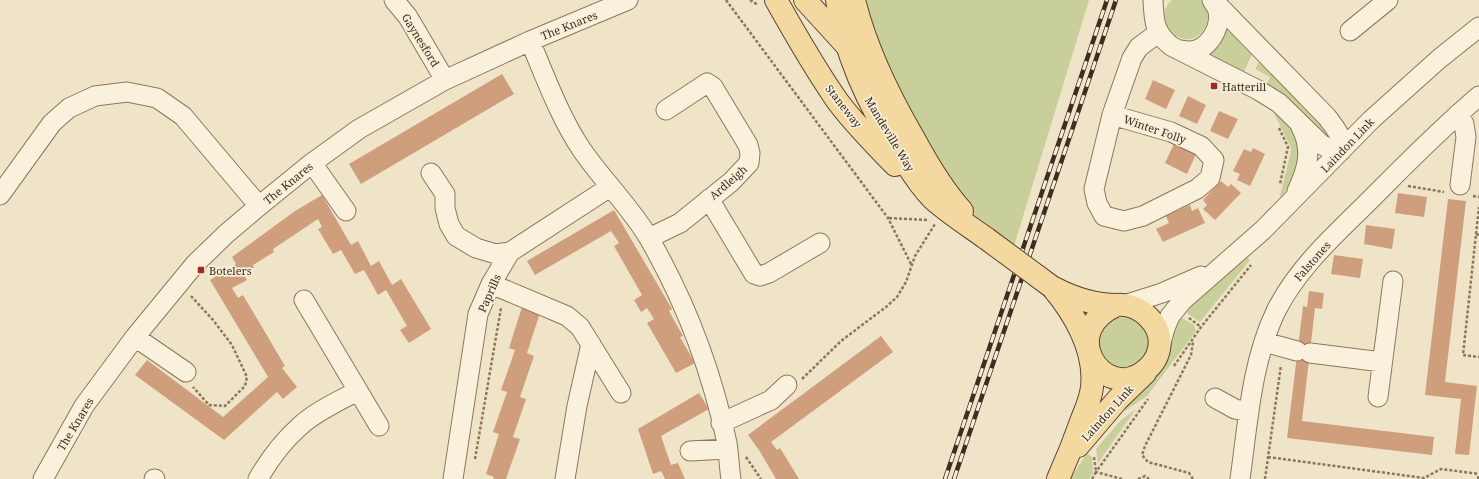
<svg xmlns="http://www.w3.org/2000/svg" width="1479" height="479" font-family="'Noto Serif',serif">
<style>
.green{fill:#c9cf9b}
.building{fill:#cf9f7d}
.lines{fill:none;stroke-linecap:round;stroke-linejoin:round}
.minor-casing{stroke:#8d765c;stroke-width:21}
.major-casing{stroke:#5b4430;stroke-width:24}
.path{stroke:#8d765c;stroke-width:2.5;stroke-dasharray:3 2;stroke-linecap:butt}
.minor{stroke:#faf1dc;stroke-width:19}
.major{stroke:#f3d9a0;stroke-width:22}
.rail-casing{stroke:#3d2e20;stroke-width:4.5}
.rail{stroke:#f7eed8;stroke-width:3;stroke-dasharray:9;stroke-linecap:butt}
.major-bridge-casing{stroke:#5b4430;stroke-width:24;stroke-linecap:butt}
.major-bridge{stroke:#f3d9a0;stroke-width:22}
.poi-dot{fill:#9e2a2b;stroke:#f7eed8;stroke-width:1.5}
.labels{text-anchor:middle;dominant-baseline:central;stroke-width:3.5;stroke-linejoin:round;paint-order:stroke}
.street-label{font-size:11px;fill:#3d2e20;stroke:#f7eed8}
.poi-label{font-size:11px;fill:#3d2e20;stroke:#f7eed8;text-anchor:start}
</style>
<rect width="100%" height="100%" fill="#f0e4c8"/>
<path class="green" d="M 855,0 L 1089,0 L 1011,256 L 953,201 Z
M 1172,0 C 1179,0 1195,0 1200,0 C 1212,5 1209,23 1203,31 C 1185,54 1147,23 1172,0 Z
M 1226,26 L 1253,52 L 1243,74 L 1206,54 Z
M 1260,60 L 1330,131 L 1331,136 L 1330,138 L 1327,138 L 1287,98 L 1266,86 L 1270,77 L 1255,69 Z
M 1272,109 L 1290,123 L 1299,145 L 1299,161 L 1291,184 L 1281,197 L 1280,196 L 1291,151 L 1290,146 Z
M 1247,257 L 1250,260 L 1200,322 L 1188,314 L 1185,308 Z
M1099 342a25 25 0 1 1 50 0a25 25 0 1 1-50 0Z
M 1180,317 L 1194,325 L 1196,331 L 1191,338 L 1147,396 L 1125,411 L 1123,409 L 1172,333 Z
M 1136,409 L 1098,463 L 1096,449 L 1120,421 Z
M 1087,453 L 1092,457 L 1093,473 L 1089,479 L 1070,479 Z"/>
<path class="building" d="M 502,74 L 514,94 L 361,184 L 349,164 Z
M 1153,80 L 1175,90 L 1166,109 L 1145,99 Z
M 1188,96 L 1206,105 L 1197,124 L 1179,116 Z
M 1219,111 L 1238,119 L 1228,139 L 1210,131 Z
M 1174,144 L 1196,154 L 1187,174 L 1165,163 Z
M 1253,148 L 1265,154 L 1250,186 L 1237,180 L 1240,174 L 1233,171 L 1244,149 L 1251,152 Z
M 1221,181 L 1228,187 L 1231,184 L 1241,193 L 1215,220 L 1203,209 L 1207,205 L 1203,200 Z
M 1398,193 L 1427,197 L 1424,217 L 1395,213 Z
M 322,195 L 351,245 L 358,241 L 371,266 L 379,261 L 392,285 L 401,279 L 431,329 L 409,343 L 400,330 L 407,326 L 386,290 L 378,295 L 364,270 L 355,274 L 341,250 L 333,254 L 318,229 L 322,227 L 318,219 L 273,249 L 274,252 L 253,265 L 254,267 L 243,274 L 247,280 L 232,288 L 238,298 L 243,295 L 285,366 L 282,368 L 297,387 L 283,399 L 277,392 L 224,440 L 135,375 L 147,360 L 223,417 L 268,377 L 210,280 L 236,264 L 232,257 L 295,211 Z
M 1448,199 L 1466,201 L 1445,382 L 1477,386 L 1469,455 L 1455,454 L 1461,399 L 1425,395 Z
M 1190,205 L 1192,211 L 1198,208 L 1205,223 L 1163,242 L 1156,229 L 1169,223 L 1166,216 Z
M 614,210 L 672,309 L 669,311 L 683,336 L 680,337 L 695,363 L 676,373 L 647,323 L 654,319 L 647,308 L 641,312 L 634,300 L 642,295 L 614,246 L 619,243 L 611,231 L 535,275 L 527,261 Z
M 1366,225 L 1395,229 L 1392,249 L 1364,244 Z
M 1334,255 L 1363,259 L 1360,278 L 1331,274 Z
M 1309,291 L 1324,293 L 1322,309 L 1315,308 L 1302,421 L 1434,437 L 1432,455 L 1287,438 L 1303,306 L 1307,307 Z
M 522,307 L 540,313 L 527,353 L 534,356 L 520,397 L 526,399 L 513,437 L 520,439 L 506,479 L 493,479 L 494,477 L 486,474 L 499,434 L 493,432 L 507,392 L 501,390 L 515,350 L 509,348 Z
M 881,336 L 893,352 L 771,442 L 777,450 L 780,448 L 799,479 L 776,479 L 759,450 L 748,435 Z
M 699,393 L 709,409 L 661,436 L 671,465 L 678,463 L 685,479 L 665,479 L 661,471 L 653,474 L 638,429 Z"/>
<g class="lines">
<g class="minor-casing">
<path id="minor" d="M 394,0 L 408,17 L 445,80
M 1153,0 C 1154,21 1154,32 1171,46 L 1258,90 L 1279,103 L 1322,145 L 1335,151 L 1341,151
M 1213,0 L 1327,117 C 1335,128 1344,137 1341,151
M 1350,31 L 1388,0
M 530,41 C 545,76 561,120 582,150 C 603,181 631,207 650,240 C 686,303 712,372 727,443 C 729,455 729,467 731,479
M 1181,50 C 1184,50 1187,51 1190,51 C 1209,50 1221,28 1218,11 C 1217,7 1214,4 1212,0
M 1458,114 L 1464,124 L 1466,137 L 1460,185
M 1112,115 L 1171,132 L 1201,146 L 1214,160 L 1210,178 L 1197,189 L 1143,216 L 1124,221 L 1104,216 L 1097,203 L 1094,189 L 1112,115 L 1132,58 L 1139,47 L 1158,33
M 312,163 L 346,211
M 431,173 L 445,194 L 445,208 L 449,224 L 456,236 L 476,248 L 496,254 L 510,252
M 1297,191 C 1308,168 1313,149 1300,125
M 0,195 L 52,123 L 69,108 L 95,96 L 127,92 L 157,98 L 183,116 L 259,206
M 709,199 L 754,274 L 760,276 L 769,273 L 820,243
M 649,238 L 680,223 L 731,182 L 749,163 L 750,153 L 748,145 L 713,87 L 707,83 L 666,110
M 491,284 L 567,316 L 580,327 L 621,393
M 304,300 L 379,426
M 1124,305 L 1162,293 L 1201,276
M 135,337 L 186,372
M 1264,342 L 1297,351
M 1161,343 L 1165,328 L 1170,316 L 1183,300 L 1263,230 L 1371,120 L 1439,59 L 1479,27
M 1310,353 L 1382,362
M 1378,397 L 1393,281
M 1215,398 L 1235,409 L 1249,412
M 721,423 L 771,400 L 787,385
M 690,451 L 727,449
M 43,479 L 84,406 L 135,337 L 195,264 L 226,234 L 259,206 L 312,163 L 359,129 L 445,80 L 530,41 L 628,0
M 154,479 L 155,479
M 258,479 C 269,460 283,441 300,426 C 315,412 340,400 358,391
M 453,479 L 478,314 L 491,284 L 510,252 L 610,187
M 565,479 L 577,406 L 591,344
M 1240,479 C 1248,423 1251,363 1276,311 C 1298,267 1335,235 1369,201 C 1405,165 1440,129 1479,96"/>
</g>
<g class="major-casing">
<path id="major" d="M 776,0 C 795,34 814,67 836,99 C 853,123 875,144 895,165
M 805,0 L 847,46
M 837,0 C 845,58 872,112 904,160 C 912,173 922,188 933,199 C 950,214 969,226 987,239
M 854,0 C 866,49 888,94 913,137 C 927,163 942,189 962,211
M 1052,287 C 1074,313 1096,350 1092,387 C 1091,398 1086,409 1082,419 C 1075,439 1067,459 1058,479
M 1054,288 C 1075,299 1094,305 1117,305
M 1117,305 C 1140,303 1164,325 1159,349 C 1157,359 1151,367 1142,373 C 1102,400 1057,331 1117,305 Z
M 1078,446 L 1118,399 L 1145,373"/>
</g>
<path class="path" d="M 726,0 L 888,218 L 911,264
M 750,0 L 758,5
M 1279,128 L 1288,147 L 1280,184
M 1408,186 L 1444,192
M 1473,196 L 1479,197
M 889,218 L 929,220
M 1476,234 L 1479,207
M 1479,235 L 1476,234 L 1463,355 L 1479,357
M 191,296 L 213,320 L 232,345 L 247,377 L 245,386 L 225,406 L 209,405 L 193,387
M 1189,318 L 1201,327
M 1174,366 L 1201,327 L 1251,265
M 802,379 L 841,341 L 886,307 L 897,297 L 906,282 L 915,256 L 935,224
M 746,457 L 761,479
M 1268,457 L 1424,478 L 1441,469 L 1479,474
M 475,459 L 501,308
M 1092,479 L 1096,472 L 1094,457
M 1122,479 L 1096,472 L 1148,399
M 1138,479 L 1145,476 L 1149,479
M 1193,479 L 1189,473 L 1148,462 L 1142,455 L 1145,446 L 1191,355 L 1193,342
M 1265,479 L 1281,365
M 1478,479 L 1479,474"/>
<use href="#minor" class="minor"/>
<use href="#major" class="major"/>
<g class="rail-casing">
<path id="rail" d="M 945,479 L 1107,0
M 954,479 L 1116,0"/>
</g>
<use href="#rail" class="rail"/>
<g class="major-bridge-casing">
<path id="major-bridge" d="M 987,239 L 1052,287"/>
</g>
<use href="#major-bridge" class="major-bridge"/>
</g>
<g class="poi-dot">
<rect x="1210" y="82" width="8" height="8" rx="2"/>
<rect x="197" y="266" width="8" height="8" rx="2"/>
</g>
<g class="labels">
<g class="street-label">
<text transform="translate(569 25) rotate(-22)">The Knares</text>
<text transform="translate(421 40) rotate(58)">Gaynesford</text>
<text transform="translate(844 106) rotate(52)">Staneway</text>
<text transform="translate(1155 129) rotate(19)">Winter Folly</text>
<text transform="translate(890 134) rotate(59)">Mandeville Way</text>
<text transform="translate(1347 145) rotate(-46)">Laindon Link</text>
<text transform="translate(728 182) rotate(-41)">Ardleigh</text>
<text transform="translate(288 183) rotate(-39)">The Knares</text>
<text transform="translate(1312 261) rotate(-49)">Falstones</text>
<text transform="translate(489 293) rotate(-66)">Paprills</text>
<text transform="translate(1107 413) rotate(-48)">Laindon Link</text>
<text transform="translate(75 424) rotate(-59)">The Knares</text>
</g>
<g class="poi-label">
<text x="1222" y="86">Hatterill</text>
<text x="209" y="270">Botelers</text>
</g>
</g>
</svg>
